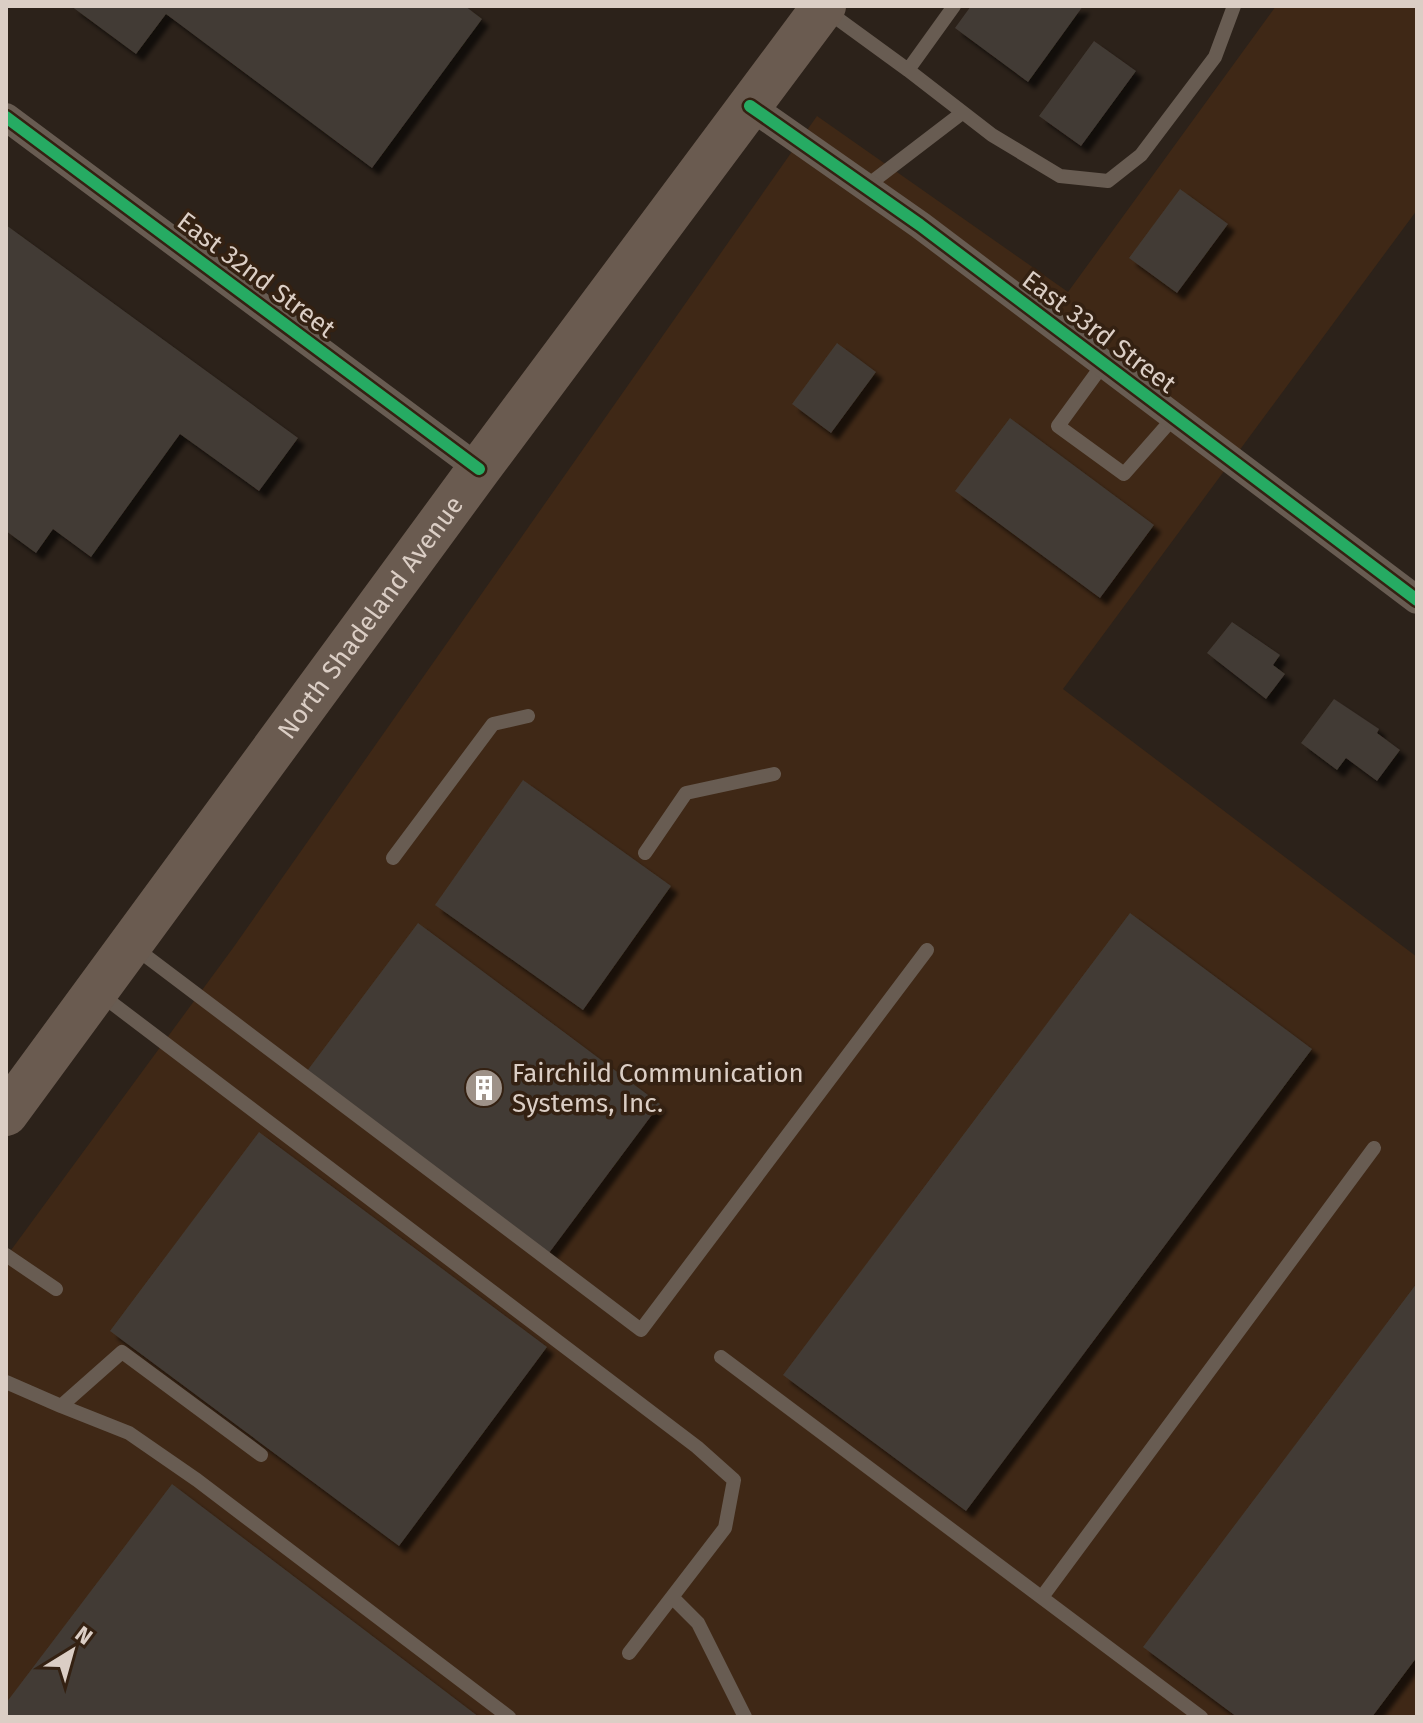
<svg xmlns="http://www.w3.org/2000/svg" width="1423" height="1723" font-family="'Fira Sans',sans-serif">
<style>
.built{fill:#3f2816}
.building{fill:#433b34;filter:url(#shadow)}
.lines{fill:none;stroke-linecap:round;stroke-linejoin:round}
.service{stroke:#685c52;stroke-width:14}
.minor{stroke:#685c52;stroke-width:28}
.primary{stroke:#6a5b50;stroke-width:44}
.cycleway-casing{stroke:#342112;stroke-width:17}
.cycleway{stroke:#26ab63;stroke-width:12}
.labels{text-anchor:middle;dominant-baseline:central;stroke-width:7;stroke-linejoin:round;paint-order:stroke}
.street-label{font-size:26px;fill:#dbcec5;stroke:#342112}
.poi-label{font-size:26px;fill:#dbcec5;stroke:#342112;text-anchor:start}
</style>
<defs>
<filter id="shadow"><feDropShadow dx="7" dy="7" stdDeviation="2" flood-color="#0009"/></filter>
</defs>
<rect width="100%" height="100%" fill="#2c221a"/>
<path class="built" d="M 1276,6 L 1417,6 L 1417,210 L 1063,689 L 1417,957 L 1417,1717 L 6,1717 L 6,1257 L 233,948 L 817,116 L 1068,292 Z"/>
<path class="building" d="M 71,6 L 465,6 L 482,19 L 372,168 L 166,14 L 136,54 Z
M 971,6 L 1083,6 L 1028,82 L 955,28 Z
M 1094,41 L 1136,71 L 1081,146 L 1039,116 Z
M 1180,189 L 1228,224 L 1177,293 L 1129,258 Z
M 6,225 L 298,438 L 259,491 L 180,434 L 91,557 L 53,529 L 36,553 L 6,531 Z
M 837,343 L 876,372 L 831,433 L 792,404 Z
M 1010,418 L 1154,525 L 1100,598 L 955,491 Z
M 1232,622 L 1280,655 L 1273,665 L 1285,674 L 1266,699 L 1207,653 Z
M 1334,699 L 1379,729 L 1377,733 L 1400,750 L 1377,781 L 1346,758 L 1337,770 L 1301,743 Z
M 523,780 L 671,886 L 583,1010 L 435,905 Z
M 1130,913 L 1312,1049 L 966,1511 L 783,1375 Z
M 418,923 L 660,1104 L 549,1253 L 307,1071 Z
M 259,1132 L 547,1347 L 399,1546 L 110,1331 Z
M 1417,1283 L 1417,1657 L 1372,1717 L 1237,1717 L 1143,1647 Z
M 172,1484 L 479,1717 L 6,1717 L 6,1703 Z"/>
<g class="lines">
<path class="service" d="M 827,11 L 908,70 L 954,6
M 908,70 L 992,135 L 1060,176 L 1108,181 L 1141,155 L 1215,57 L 1234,6
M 864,188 L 962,113
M 1104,363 L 1058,426 L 1124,474 L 1175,416
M 645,853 L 686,793 L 774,774
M 393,858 L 493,724 L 528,716
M 134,947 L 641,1330 L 927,950
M 100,994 L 697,1447 L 734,1480 L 725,1528 L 629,1653
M 6,1255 L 56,1289
M 721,1357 L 1201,1717
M 6,1382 L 61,1406 L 122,1352 L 261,1455
M 61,1406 L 129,1433 L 197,1480 L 509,1717
M 672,1597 L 698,1623 L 745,1717
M 1042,1597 L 1374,1148"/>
<path class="minor" d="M 750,106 L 920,225 L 1417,600
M 6,117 L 479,469"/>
<path class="primary" id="s1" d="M 6,1114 L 479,469 L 824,6"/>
<g class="cycleway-casing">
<path id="cycleway" d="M 750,106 L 920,225 L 1417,600
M 6,117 L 479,469"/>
</g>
<use href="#cycleway" class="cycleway"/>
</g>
<defs>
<g id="building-disc" transform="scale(2)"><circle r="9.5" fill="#9e9289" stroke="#342112"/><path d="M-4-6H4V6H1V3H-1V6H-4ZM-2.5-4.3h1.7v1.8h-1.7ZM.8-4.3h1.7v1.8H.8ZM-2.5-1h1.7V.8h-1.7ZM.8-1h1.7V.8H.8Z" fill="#fff"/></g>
</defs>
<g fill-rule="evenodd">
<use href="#building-disc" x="484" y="1088"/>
</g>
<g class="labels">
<g class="street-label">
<text transform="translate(256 275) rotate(37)">East 32nd Street</text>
<text transform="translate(1099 332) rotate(37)">East 33rd Street</text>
<text stroke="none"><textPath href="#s1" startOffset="616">North Shadeland Avenue</textPath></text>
</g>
<g class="poi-label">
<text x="512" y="1073">Fairchild Communication<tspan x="512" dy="30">Systems, Inc.</tspan></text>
</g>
</g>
<rect width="1423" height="1723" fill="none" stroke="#dbcec5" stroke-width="16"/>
<g transform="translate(72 1651) rotate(37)" stroke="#342112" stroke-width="6" paint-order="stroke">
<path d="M0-6L14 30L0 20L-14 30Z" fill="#dbcec5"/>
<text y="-12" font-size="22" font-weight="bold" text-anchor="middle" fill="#dbcec5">N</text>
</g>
</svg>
